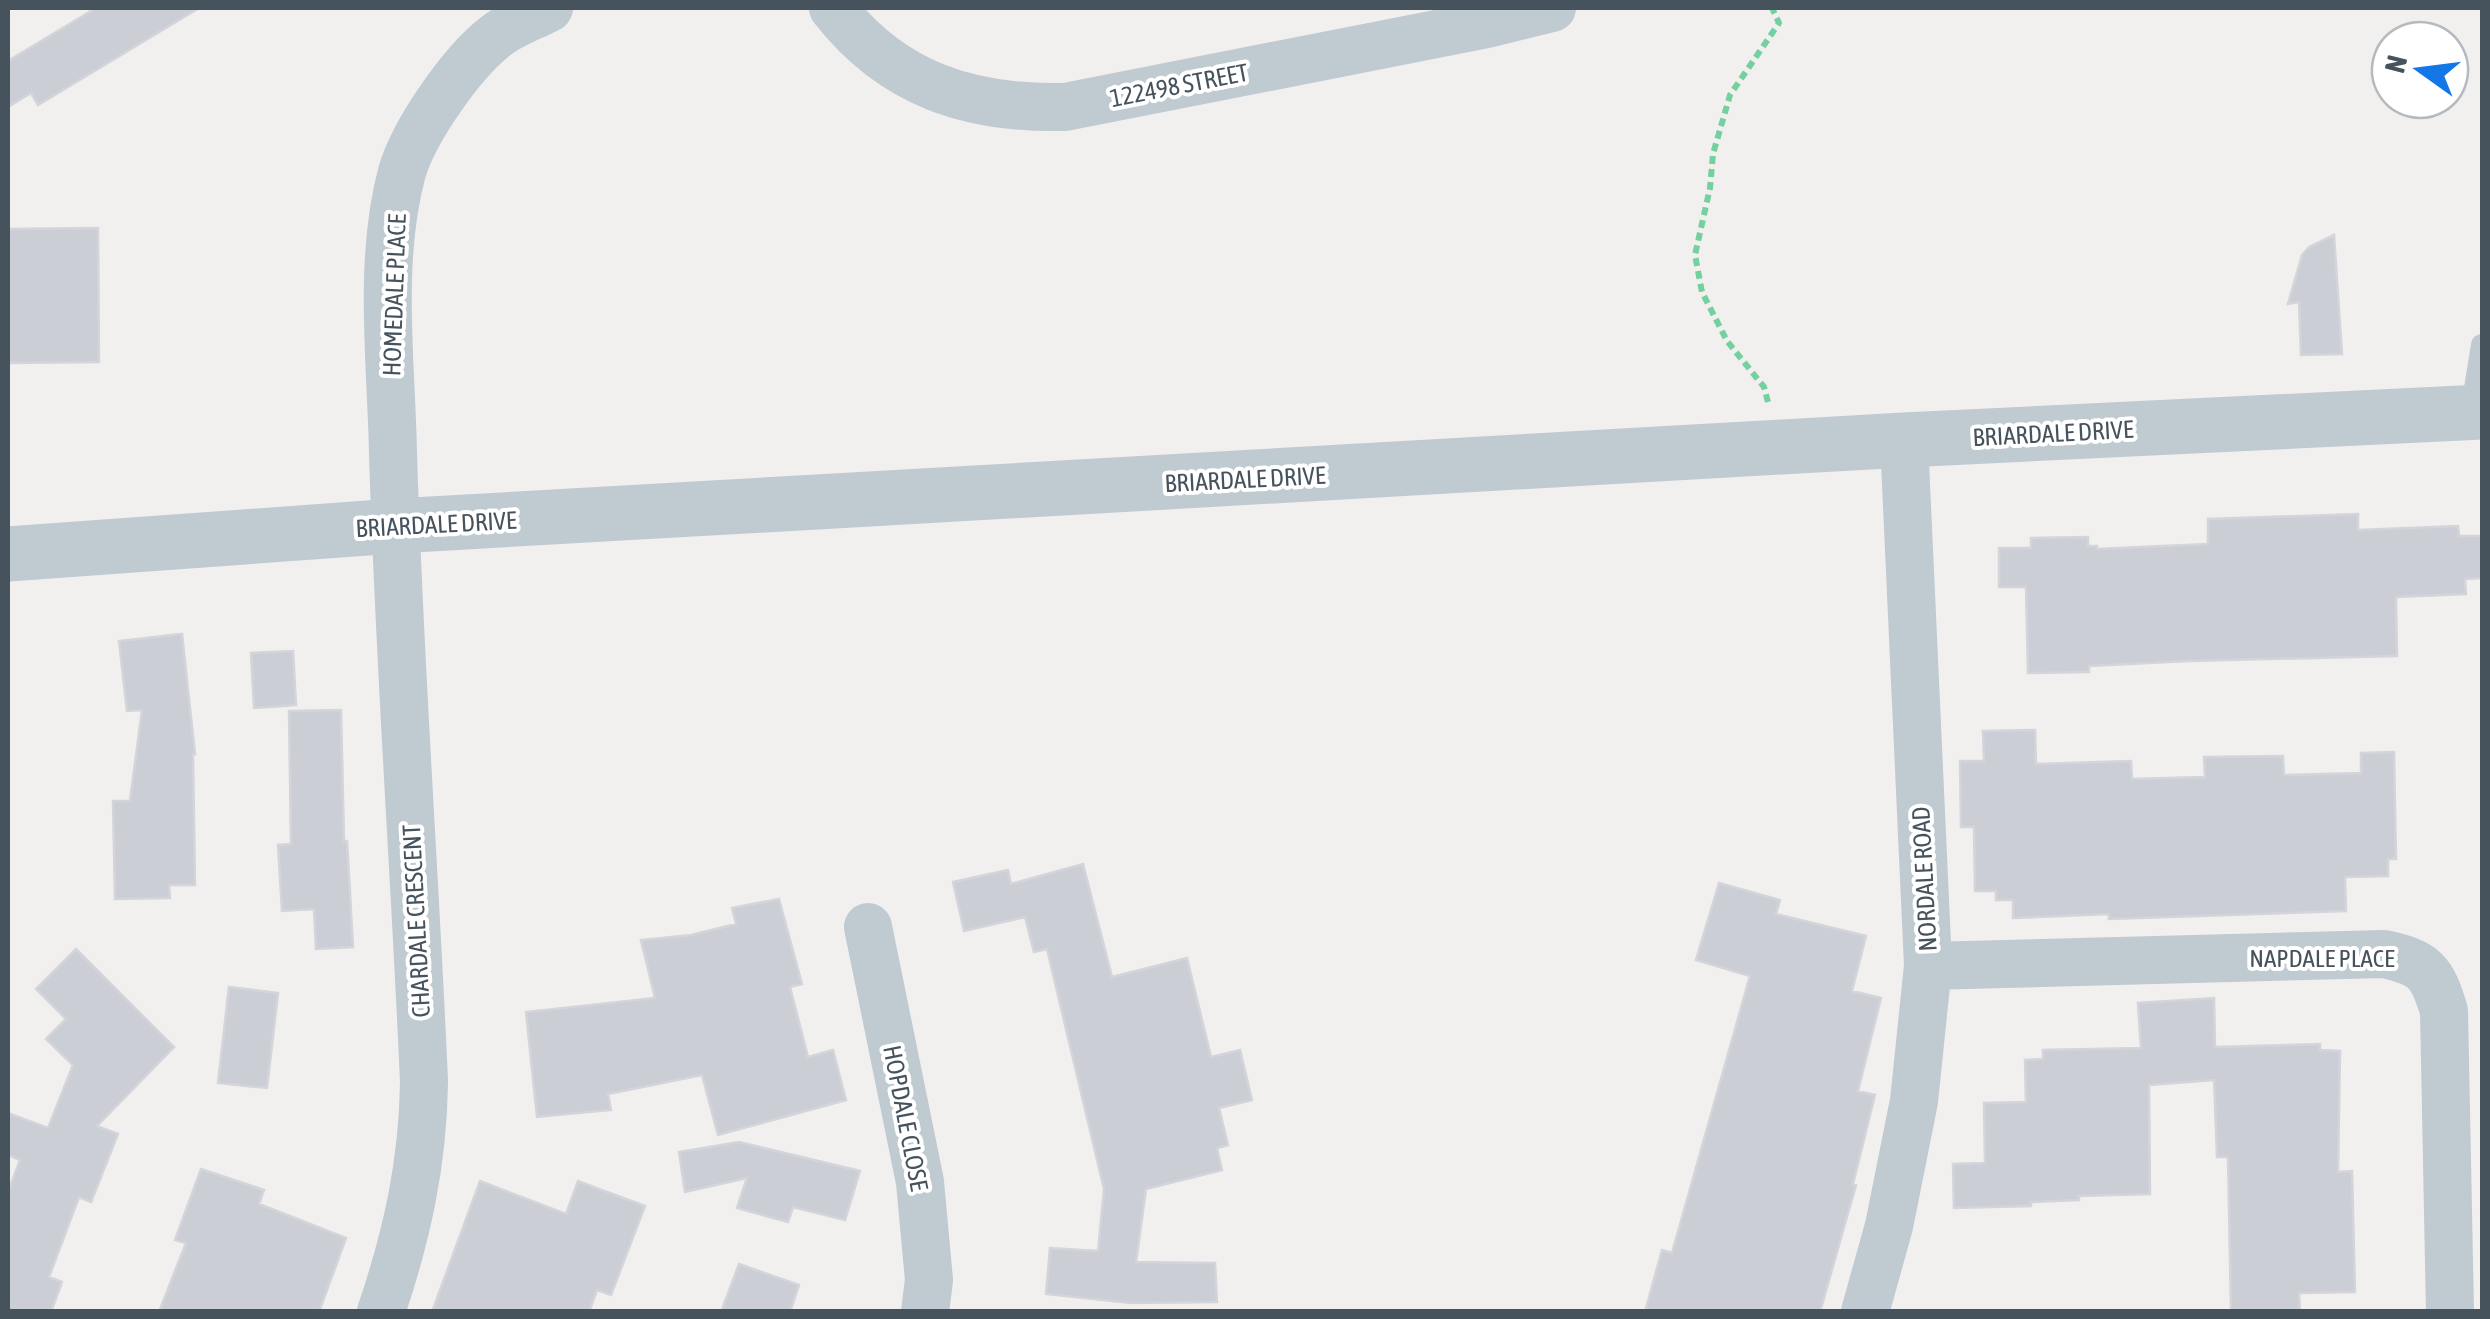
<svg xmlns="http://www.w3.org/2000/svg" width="2490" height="1319" font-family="'Asap Condensed',sans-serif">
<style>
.building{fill:#cbced4;stroke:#d3d5db;stroke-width:2.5}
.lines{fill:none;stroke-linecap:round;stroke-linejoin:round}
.path{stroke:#73d09f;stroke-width:6;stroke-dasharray:8 5;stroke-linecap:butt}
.service{stroke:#bfcad1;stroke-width:22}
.minor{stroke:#bfcad1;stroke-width:48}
.tertiary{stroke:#bfcad1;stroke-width:55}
.labels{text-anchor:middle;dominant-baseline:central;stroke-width:8;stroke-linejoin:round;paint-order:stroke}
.street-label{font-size:25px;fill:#46535d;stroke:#fff}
</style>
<rect width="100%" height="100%" fill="#f2efef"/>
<path class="building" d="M 96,8 L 199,8 L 38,105 L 31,93 L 8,107 L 8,61 Z
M 98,228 L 99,362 L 8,363 L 8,229 Z
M 2334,235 L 2342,354 L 2301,355 L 2299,302 L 2288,304 L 2302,255 L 2309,247 Z
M 2358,514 L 2358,530 L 2458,526 L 2459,536 L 2482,536 L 2482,578 L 2465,579 L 2466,594 L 2396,597 L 2397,656 L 2189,661 L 2089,666 L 2089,672 L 2028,673 L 2026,587 L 1999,587 L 1999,548 L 2031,548 L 2031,538 L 2088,537 L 2088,546 L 2097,546 L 2097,549 L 2208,544 L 2208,519 Z
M 182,634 L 195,754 L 193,754 L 195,885 L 169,885 L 170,898 L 115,899 L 113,801 L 130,801 L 142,710 L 127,711 L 119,641 Z
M 293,651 L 296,705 L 254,708 L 251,653 Z
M 341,710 L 344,841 L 347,841 L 353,947 L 316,949 L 314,909 L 282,911 L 278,845 L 291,844 L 289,711 Z
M 2035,730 L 2036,764 L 2131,761 L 2132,779 L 2205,777 L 2204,757 L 2283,756 L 2284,775 L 2361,773 L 2361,753 L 2394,752 L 2396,859 L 2388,859 L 2388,876 L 2345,877 L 2346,911 L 2109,919 L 2109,914 L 2013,918 L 2013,900 L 1996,900 L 1996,891 L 1975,891 L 1974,827 L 1961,827 L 1960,761 L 1984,761 L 1983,731 Z
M 1083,864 L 1112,977 L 1187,958 L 1211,1057 L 1240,1050 L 1252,1100 L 1219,1108 L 1228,1145 L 1217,1148 L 1222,1170 L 1146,1189 L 1136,1262 L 1215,1263 L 1217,1302 L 1131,1303 L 1046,1294 L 1050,1248 L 1098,1251 L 1104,1189 L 1047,949 L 1034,952 L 1025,917 L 964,931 L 953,882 L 1008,870 L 1011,884 Z
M 1719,883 L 1780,900 L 1776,914 L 1866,936 L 1852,991 L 1881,998 L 1858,1091 L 1875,1095 L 1853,1184 L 1856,1185 L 1820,1312 L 1645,1312 L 1662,1250 L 1672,1253 L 1750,976 L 1696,960 Z
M 779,899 L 802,984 L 790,987 L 808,1057 L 833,1050 L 846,1100 L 718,1135 L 702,1075 L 608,1094 L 611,1110 L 537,1117 L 526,1012 L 655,998 L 641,940 L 691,935 L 736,924 L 732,908 Z
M 76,949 L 174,1047 L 97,1126 L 118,1134 L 91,1202 L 79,1197 L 49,1277 L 62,1282 L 51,1312 L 8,1312 L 8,1192 L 20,1160 L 8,1155 L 8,1113 L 48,1128 L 73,1065 L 46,1039 L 66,1019 L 36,989 Z
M 229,987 L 278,993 L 267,1088 L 218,1083 Z
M 2214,998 L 2215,1047 L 2320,1044 L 2320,1050 L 2340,1051 L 2338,1172 L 2352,1171 L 2355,1292 L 2299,1293 L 2300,1310 L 2231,1312 L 2228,1157 L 2217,1157 L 2214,1080 L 2149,1085 L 2150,1194 L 2079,1196 L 2079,1200 L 2031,1202 L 2031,1206 L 1954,1208 L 1953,1164 L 1985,1163 L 1984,1103 L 2026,1102 L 2025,1060 L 2043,1059 L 2043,1050 L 2141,1048 L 2138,1003 Z
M 739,1142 L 860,1171 L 845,1220 L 793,1207 L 788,1222 L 737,1208 L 747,1178 L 685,1192 L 679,1152 Z
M 201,1169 L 264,1190 L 259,1204 L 346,1238 L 319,1312 L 159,1312 L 186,1243 L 175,1240 Z
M 480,1181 L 566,1214 L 578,1181 L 645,1206 L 611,1295 L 597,1290 L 589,1312 L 432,1312 Z
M 739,1264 L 799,1285 L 790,1312 L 721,1312 Z"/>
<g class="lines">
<path class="path" d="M 1768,402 L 1764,387 L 1727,341 L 1702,292 L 1695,255 L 1710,188 L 1713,154 L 1730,95 L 1779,23 L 1772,8"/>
<path class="service" d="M 2471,413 L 2482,345"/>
<path class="minor" d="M 833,8 C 893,85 970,109 1065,107 L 1487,24 L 1552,8
M 868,927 L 920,1182 L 929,1280 L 925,1312
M 1928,966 L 2384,954 C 2425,963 2432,971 2444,1011 L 2450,1312
M 381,1312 C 407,1235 423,1163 424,1082 C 415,872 399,662 393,452 C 391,361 378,261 402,172 C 414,131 462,62 496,36 C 511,24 532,17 549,8
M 1865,1312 L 1889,1226 L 1914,1101 L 1928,966 L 1904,440"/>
<path class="tertiary" d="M 8,554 L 395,526 L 1904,440 L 2482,412"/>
</g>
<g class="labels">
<g class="street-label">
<text transform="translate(1179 85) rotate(-11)">122498 STREET</text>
<text transform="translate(394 295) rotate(-88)">HOMEDALE PLACE</text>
<text transform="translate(2053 433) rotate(-3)">BRIARDALE DRIVE</text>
<text transform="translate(1245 479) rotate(-3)">BRIARDALE DRIVE</text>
<text transform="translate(436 524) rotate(-3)">BRIARDALE DRIVE</text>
<text transform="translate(1924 879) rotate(-93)">NORDALE ROAD</text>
<text transform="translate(416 921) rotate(-93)">CHARDALE CRESCENT</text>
<text x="2322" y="958">NAPDALE PLACE</text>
<text transform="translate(906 1118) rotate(79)">HOPDALE CLOSE</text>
</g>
</g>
<rect width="2490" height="1319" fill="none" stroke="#46535d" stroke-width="20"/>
<g transform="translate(2420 70) rotate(284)"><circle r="48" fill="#ffffff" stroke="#b5babe" stroke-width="2.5"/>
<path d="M0-8L18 38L0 25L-18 38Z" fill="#1377e7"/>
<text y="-15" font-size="28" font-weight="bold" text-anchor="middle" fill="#46535d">N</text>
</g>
</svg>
